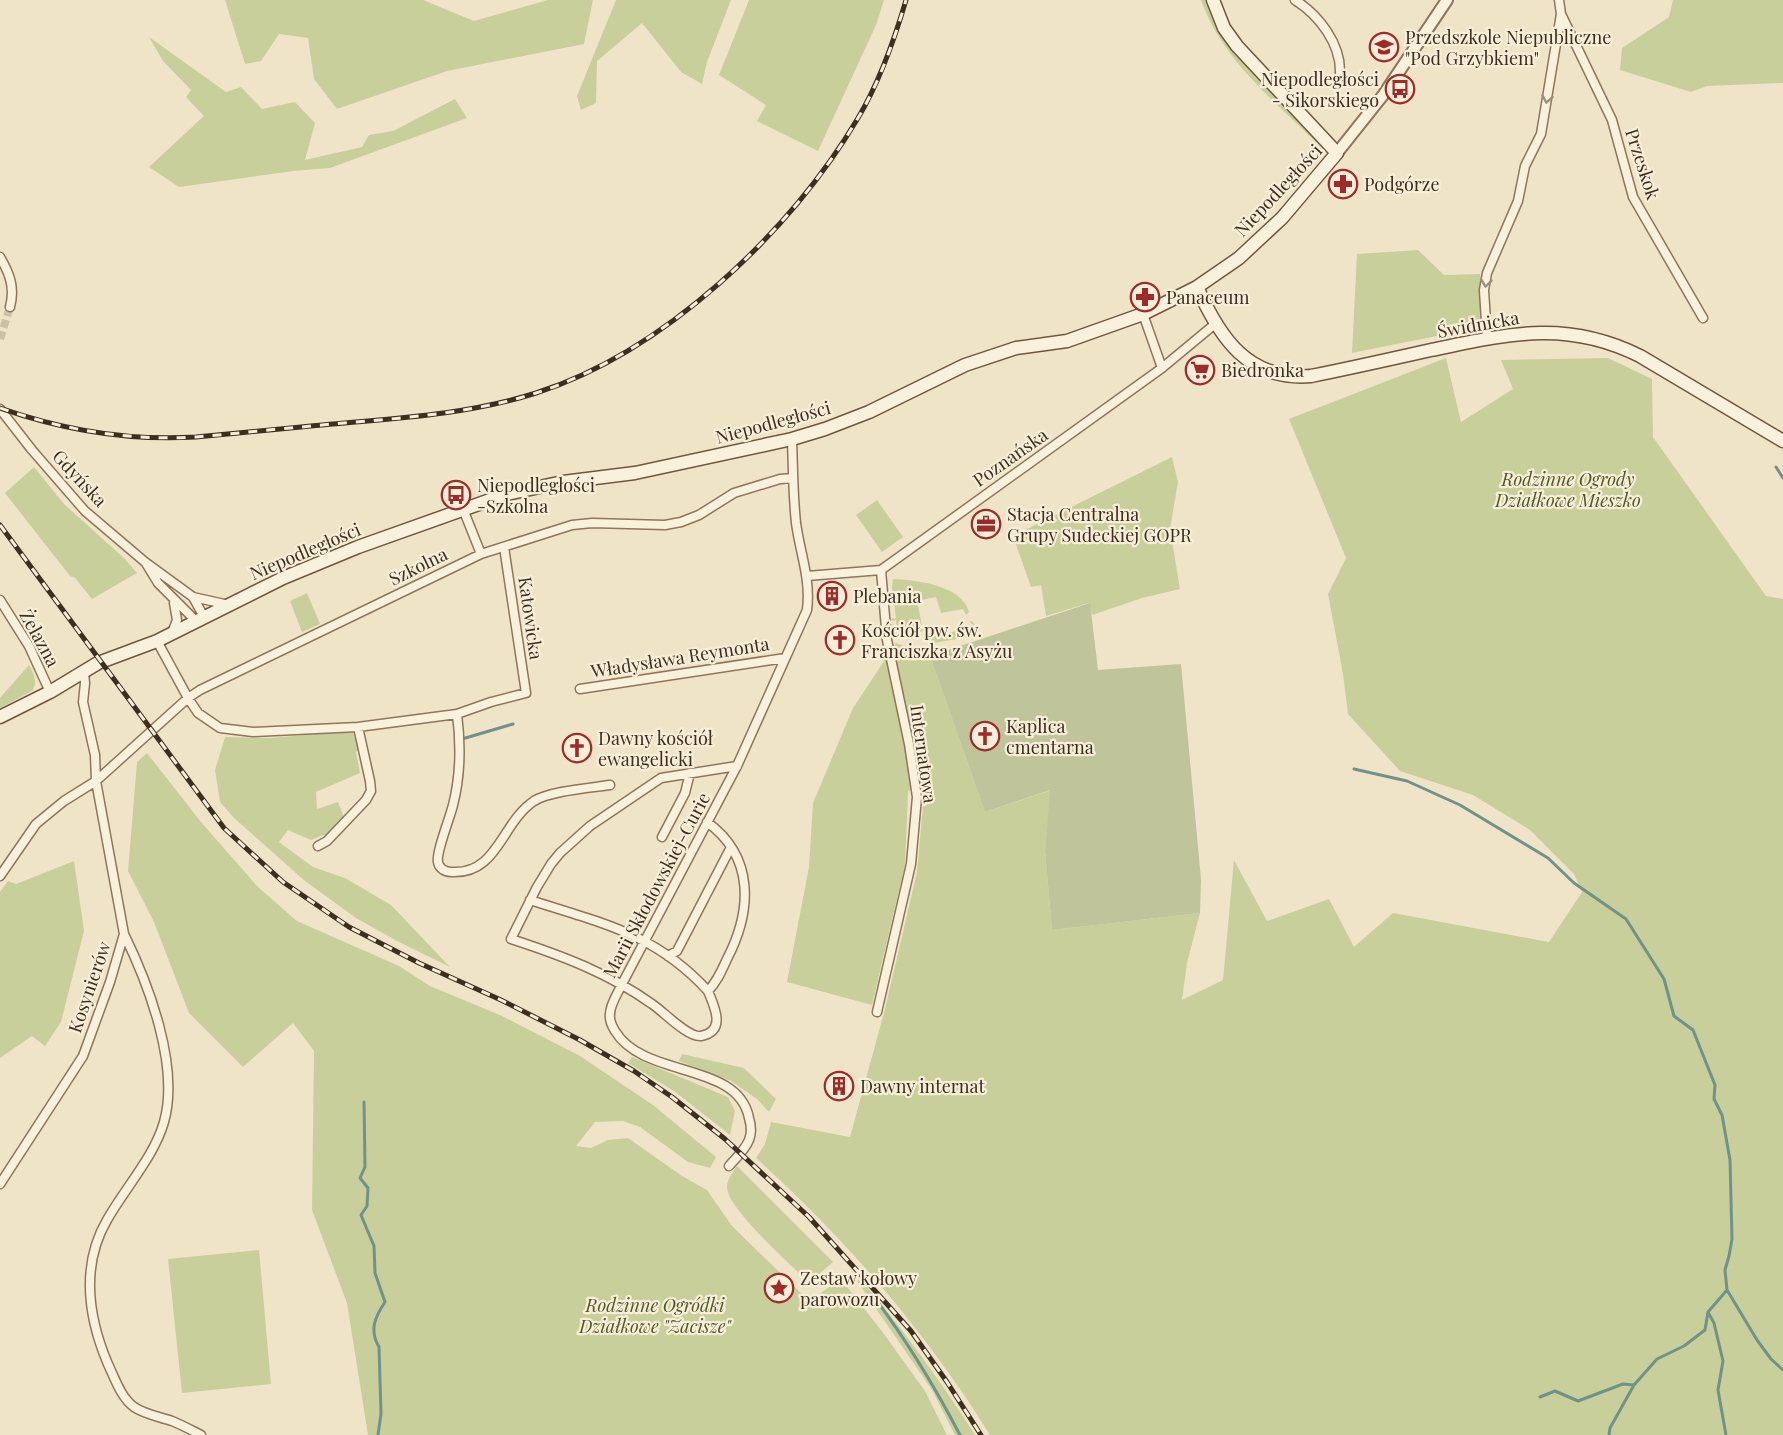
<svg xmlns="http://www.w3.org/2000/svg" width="1783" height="1435" font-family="'Playfair Display',serif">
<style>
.green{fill:#c9cf9b}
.cemetery{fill:#bfc49a}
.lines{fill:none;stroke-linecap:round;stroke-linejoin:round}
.stream{stroke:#6f938a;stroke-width:3}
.minor-tunnel{stroke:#ccc0a6;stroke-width:8;stroke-dasharray:8 4;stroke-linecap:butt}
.minor-casing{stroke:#8d765c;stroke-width:11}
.tertiary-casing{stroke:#8d765c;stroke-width:14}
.secondary-casing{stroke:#6f573f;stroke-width:15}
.minor{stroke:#faf1dc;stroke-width:8}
.tertiary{stroke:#faf1dc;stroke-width:10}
.secondary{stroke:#faf1dc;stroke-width:12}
.rail-casing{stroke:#3d2e20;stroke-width:5}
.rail{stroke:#f7eed8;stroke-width:3;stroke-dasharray:9;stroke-linecap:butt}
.oneway{stroke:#9c907e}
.labels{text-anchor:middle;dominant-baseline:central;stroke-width:4.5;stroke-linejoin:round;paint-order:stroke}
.poi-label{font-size:18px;fill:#3d2e20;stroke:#f7eed8;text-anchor:start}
.street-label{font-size:18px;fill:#3d2e20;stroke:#f7eed8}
.park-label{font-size:18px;font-style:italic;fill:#4d5a26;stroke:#f7eed8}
</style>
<rect width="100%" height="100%" fill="#f0e4c8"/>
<path class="green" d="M 225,0 L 423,0 L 474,21 L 548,0 L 593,0 L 584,44 L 447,71 L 337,109 L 314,79 L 308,38 L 279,34 L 261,61 L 245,64 Z
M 616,0 L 731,0 L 707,62 L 702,84 L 681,72 L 642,23 L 597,61 L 596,103 L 581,110 L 577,96 Z
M 749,0 L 884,0 L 876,25 L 818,151 L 757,121 L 766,105 L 719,75 Z
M 1201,0 L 1206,0 C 1225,56 1278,98 1318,140 L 1316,142 C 1273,100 1221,58 1201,0 Z
M 1673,0 L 1783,0 L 1783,83 L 1707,86 L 1691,92 L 1620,70 L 1622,48 L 1669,17 Z
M 149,37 L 226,92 L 241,87 L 262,109 L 295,102 L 315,123 L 305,160 L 362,147 L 369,135 L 393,131 L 455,99 L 467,118 L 330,168 L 293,171 L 179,187 L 149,167 L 204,116 L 186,97 L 191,90 L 163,61 Z
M 1418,250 L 1444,275 L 1480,274 L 1482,327 L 1352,353 L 1357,254 Z
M 1446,358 L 1461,422 L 1513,389 L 1501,360 L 1608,358 L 1652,379 L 1653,437 L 1766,596 L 1783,599 L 1783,1435 L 990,1435 C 926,1332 846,1239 756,1158 L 765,1144 L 771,1122 L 850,1137 L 885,1009 L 917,872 L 925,784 L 908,791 L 905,865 L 872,1005 L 787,982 L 809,867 L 813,803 L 853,708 L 896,643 L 930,656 L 985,812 L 1051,790 L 1045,851 L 1052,930 L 1200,913 L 1187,963 L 1182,1000 L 1223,980 L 1234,860 L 1267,921 L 1329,899 L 1354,947 L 1393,913 L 1549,942 L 1582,892 L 1574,874 L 1530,830 L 1473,795 L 1400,771 L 1348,714 L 1343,674 L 1328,594 L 1346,558 L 1289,419 Z
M 1172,457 L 1178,482 L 1170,529 L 1180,589 L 1142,598 L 1092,615 L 1089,603 L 1046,616 L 1041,585 L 1031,587 L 1013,536 Z
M 34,467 L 64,504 L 125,559 L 137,573 L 92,599 L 75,578 L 70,576 L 5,493 Z
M 877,500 L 903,537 L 882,552 L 856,515 Z
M 893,579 C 916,580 962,585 969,612 L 966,615 L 963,609 L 941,613 L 936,597 L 917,601 L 923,631 L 897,637 L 896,620 L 891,621 L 890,619 L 896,618 L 892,587 Z
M 307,593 L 320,624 L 302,632 L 290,601 Z
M 970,621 L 973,622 L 977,632 L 974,636 L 934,643 L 923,634 L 930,632 L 932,637 L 960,630 L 960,624 L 965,632 L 974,629 Z
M 29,665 C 34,674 38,682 32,691 L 0,708 L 0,698 Z
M 352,731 L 360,750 L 356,752 L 360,773 L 316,792 L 317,809 L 338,802 L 344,817 L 327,836 L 323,835 L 311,840 L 288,830 L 279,842 L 313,867 L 345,878 L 391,905 L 450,967 L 397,941 L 356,918 L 305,881 L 233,817 L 220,802 L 215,770 L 225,737 L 270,738 Z
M 147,753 L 201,822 L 258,887 L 297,921 L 399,966 L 430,986 L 502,1016 L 580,1056 L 653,1105 L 716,1157 L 710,1168 L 688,1162 L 640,1127 L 623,1121 L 595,1122 L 576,1146 L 591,1148 L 608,1140 L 628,1138 L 682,1176 L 707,1190 L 732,1226 L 809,1301 L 841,1279 L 884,1334 L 925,1391 L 947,1435 L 368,1435 L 347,1303 L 312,1210 L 314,1051 L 293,1023 L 243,1067 L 189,1013 L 154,922 L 128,871 L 137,762 Z
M 74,861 L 84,931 L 61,1022 L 45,1046 L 32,1036 L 0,1058 L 0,892 L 8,881 L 16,884 Z
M 682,1054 L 744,1068 L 776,1099 L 769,1112 L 757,1099 L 731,1081 L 679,1061 Z
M 632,1057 L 728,1097 L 735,1111 L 730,1135 L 674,1091 L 628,1063 Z
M 737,1166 L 833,1262 L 809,1283 C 792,1265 727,1209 727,1187 C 727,1179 733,1172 737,1166 Z
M 259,1250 L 271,1384 L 182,1393 L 168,1259 Z
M 861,1280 C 903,1329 940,1380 975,1435 L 955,1435 L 932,1390 L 857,1281 Z"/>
<path class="cemetery" d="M 1090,603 L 1098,670 L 1181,664 L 1201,879 L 1200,913 L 1052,930 L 1045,851 L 1050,790 L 985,812 L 930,656 Z"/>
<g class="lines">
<path class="stream" d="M 1776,467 L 1783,478
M 462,739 L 513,724
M 1354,769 L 1407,781 L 1460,805 L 1548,858 L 1574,883 L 1626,919 L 1664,979 L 1674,1016 L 1693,1030 L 1715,1085 L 1714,1099 L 1722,1115 L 1730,1160 L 1732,1239 L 1729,1256 L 1725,1270 L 1727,1290 L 1757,1340 L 1771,1359 L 1783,1370
M 364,1102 L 365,1167 L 360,1178 L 368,1188 L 367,1206 L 361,1215 L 374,1246 L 375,1273 L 385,1302 C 375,1317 369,1330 379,1347 L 381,1414 L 378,1435
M 874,1297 C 907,1341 935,1387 960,1435
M 1708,1312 L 1714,1323 L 1723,1361 L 1718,1390 L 1726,1435
M 1540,1397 L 1555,1391 L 1578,1401 L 1623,1384 L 1634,1385
M 1609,1435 L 1610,1428 L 1634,1385 L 1657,1359 L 1684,1346 L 1705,1330 L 1708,1312 L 1727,1290"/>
<path class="minor-tunnel" d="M 0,339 L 10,307"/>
<g class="minor-casing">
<path id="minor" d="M 1295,0 C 1319,15 1341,44 1340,73
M 1561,14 L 1612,120 L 1633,197 L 1703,318
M 0,257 C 10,274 15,288 10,307
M 1143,314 L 1162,368
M 1487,338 L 1484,290 L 1487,273 L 1518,201 L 1525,166 L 1541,134 L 1561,14 L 1559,0
M 0,409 L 32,450 L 85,511 L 145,562 L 193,597 L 204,617
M 463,509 L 481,554
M 147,565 L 158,583 L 196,621
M 807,576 L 881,570 L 1162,368 L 1215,324
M 193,597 L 229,605
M 0,600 L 29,646 L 50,692
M 172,633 L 177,620 L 174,603
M 157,641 L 188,698 L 198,713 L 220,728 L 253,732 L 358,727 L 457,714 L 491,702 L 526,693 L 504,547
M 580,689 L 785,658
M 457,714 C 461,745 461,774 453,805 C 450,818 436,852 438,862 C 439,869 446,872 451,872 C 498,875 501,823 534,801 C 550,791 590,788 610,785
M 707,822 C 755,857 752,911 727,959 C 722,970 717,982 708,991 C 714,1006 727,1031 701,1036 C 688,1038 663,1011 652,1004 C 609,973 560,955 511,939 L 537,887 L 551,864 L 560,853 L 590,826 L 661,778 L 737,766
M 662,837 L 685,793 L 690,773
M 318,846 L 327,841 L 366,800 L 371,791 L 370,781 L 358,727
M 0,876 L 36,824 L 64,801 L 96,781 L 188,698 L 200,690 L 481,554 L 572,525 L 592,523 L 665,525 L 681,522 L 699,515 L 734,493 L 780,479 L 793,478
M 530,900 C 601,923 655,933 708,991
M 124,934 C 148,983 180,1066 164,1122 C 154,1157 125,1188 107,1220 C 79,1268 89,1324 112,1373 C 117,1384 123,1399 134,1407 C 144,1414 160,1417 172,1421 C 182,1425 191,1430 201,1435
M 668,956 L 677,951 L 731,847
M 877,1012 L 911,864 L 917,797 L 909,744 L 887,640 L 881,570
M 729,1166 C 736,1158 745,1150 749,1140 C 752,1133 751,1125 749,1118 C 738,1061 644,1079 615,1031 C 612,1026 609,1020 610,1014 C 610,1004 618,993 622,984 L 737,766 L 807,610 C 811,579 800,553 796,523 C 793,495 793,467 792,439
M 0,1184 L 83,1056 L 110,982 L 124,934 L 96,781 L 95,755 L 83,702 L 85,683 L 84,673"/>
</g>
<g class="tertiary-casing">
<path id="tertiary" d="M 1337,153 L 1384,94 L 1447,0"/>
</g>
<g class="secondary-casing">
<path id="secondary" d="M 1197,287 C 1220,338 1248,381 1311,376 C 1351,368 1391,359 1431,350 C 1508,334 1566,319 1640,356 L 1783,441
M 0,717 L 50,692 L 98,663 L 157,641 L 283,578 L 358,547 L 507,494 L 563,482 L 635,473 L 792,439 L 825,429 L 869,412 L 965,365 L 1016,348 L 1067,341 L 1143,314 L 1197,287 L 1239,258 L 1282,218 L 1337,153 L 1237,46 L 1224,28 L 1213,0"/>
</g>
<use href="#minor" class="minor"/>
<use href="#tertiary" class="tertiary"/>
<use href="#secondary" class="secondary"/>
<g class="rail-casing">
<path id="rail" d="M 0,408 C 63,430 129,441 196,437 C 231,434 266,430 301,427 C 379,419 461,417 536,393 C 664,352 791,232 858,118 C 880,81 894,41 906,0
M 0,525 L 224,828 L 283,882 L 349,927 L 419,963 L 501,1000 L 580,1040 L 634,1071 L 672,1097 L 725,1139 L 809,1217 L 911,1331 L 947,1382 L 981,1435"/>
</g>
<use href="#rail" class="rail"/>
</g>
<defs><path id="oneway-chevron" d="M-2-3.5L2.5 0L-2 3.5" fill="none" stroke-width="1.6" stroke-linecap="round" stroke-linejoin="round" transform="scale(1.5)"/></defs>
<g class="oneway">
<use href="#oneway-chevron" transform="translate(1547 99) rotate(100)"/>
<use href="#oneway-chevron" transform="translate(1486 283) rotate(97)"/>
</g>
<defs>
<g id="school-ring" transform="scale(1.5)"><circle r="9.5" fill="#f7eed8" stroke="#9e2a2b" stroke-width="1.5"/><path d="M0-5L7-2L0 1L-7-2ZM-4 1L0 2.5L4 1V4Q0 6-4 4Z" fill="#9e2a2b"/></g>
<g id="bus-ring" transform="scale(1.5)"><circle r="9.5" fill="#f7eed8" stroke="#9e2a2b" stroke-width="1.5"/><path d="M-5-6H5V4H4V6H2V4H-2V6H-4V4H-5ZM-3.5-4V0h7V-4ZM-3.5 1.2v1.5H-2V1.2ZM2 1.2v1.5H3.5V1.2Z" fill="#9e2a2b"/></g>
<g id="pharmacy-ring" transform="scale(1.5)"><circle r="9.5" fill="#f7eed8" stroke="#9e2a2b" stroke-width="1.5"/><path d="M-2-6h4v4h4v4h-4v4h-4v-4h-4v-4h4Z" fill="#9e2a2b"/></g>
<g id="supermarket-ring" transform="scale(1.5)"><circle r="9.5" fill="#f7eed8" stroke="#9e2a2b" stroke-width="1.5"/><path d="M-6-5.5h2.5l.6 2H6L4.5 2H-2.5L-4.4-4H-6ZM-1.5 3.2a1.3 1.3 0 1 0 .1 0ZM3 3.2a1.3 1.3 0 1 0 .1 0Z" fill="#9e2a2b"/></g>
<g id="office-ring" transform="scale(1.5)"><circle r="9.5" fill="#f7eed8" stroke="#9e2a2b" stroke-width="1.5"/><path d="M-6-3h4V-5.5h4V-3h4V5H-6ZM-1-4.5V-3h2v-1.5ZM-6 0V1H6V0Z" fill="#9e2a2b"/></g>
<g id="building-ring" transform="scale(1.5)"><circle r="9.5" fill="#f7eed8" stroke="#9e2a2b" stroke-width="1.5"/><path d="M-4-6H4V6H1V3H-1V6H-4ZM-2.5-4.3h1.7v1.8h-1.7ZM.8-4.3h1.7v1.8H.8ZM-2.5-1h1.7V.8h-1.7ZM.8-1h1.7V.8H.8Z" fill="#9e2a2b"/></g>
<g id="church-ring" transform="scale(1.5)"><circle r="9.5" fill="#f7eed8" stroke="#9e2a2b" stroke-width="1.5"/><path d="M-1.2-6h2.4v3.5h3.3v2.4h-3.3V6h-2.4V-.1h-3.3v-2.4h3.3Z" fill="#9e2a2b"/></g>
<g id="sight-ring" transform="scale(1.5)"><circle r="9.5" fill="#f7eed8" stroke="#9e2a2b" stroke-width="1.5"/><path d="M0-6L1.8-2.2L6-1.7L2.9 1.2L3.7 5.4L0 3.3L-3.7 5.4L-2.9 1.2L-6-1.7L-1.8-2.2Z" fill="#9e2a2b"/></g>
</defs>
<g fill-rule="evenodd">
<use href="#school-ring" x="1384" y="47"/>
<use href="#bus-ring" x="1400" y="89"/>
<use href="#pharmacy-ring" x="1343" y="184"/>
<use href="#pharmacy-ring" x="1145" y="297"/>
<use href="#supermarket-ring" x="1200" y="370"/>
<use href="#bus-ring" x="456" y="495"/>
<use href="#office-ring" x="986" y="524"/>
<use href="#building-ring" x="832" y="596"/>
<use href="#church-ring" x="840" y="640"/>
<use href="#church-ring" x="985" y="736"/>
<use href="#church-ring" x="577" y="748"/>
<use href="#building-ring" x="839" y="1086"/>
<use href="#sight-ring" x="779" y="1288"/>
</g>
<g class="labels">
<g class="poi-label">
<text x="1405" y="37">Przedszkole Niepubliczne<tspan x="1405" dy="21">"Pod Grzybkiem"</tspan></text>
<text x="1379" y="79" text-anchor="end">Niepodległości<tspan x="1379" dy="21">- Sikorskiego</tspan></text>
<text x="1364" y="184">Podgórze</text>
<text x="1166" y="297">Panaceum</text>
<text x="1221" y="370">Biedronka</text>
<text x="477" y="485">Niepodległości<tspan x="477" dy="21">-Szkolna</tspan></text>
<text x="1007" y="514">Stacja Centralna<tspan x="1007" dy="21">Grupy Sudeckiej GOPR</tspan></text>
<text x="853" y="596">Plebania</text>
<text x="861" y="630">Kościół pw. św.<tspan x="861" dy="21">Franciszka z Asyżu</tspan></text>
<text x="1006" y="726">Kaplica<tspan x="1006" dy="21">cmentarna</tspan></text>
<text x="598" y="738">Dawny kościół<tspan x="598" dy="21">ewangelicki</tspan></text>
<text x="860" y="1086">Dawny internat</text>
<text x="800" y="1278">Zestaw kołowy<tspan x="800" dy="21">parowozu</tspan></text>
</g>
<g class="street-label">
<text transform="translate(1643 164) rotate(72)">Przeskok</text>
<text transform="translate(1278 190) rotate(-47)">Niepodległości</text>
<text transform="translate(1478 324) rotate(-10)">Świdnicka</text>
<text transform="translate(773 422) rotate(-15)">Niepodległości</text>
<text transform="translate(1010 457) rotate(-35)">Poznańska</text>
<text transform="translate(80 478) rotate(47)">Gdyńska</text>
<text transform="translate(305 551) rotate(-23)">Niepodległości</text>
<text transform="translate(418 566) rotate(-26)">Szkolna</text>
<text transform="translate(531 618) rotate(82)">Katowicka</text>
<text transform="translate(40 638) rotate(61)">Żelazna</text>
<text transform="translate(680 657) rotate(-9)">Władysława Reymonta</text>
<text transform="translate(924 754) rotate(82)">Internatowa</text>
<text transform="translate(656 885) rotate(-62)">Marii Skłodowskiej-Curie</text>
<text transform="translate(89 987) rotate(-71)">Kosynierów</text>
</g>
<g class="park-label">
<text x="1568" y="479">Rodzinne Ogrody<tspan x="1568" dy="21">Działkowe Mieszko</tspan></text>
<text x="655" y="1305">Rodzinne Ogródki<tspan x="655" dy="21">Działkowe "Zacisze"</tspan></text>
</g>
</g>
</svg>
